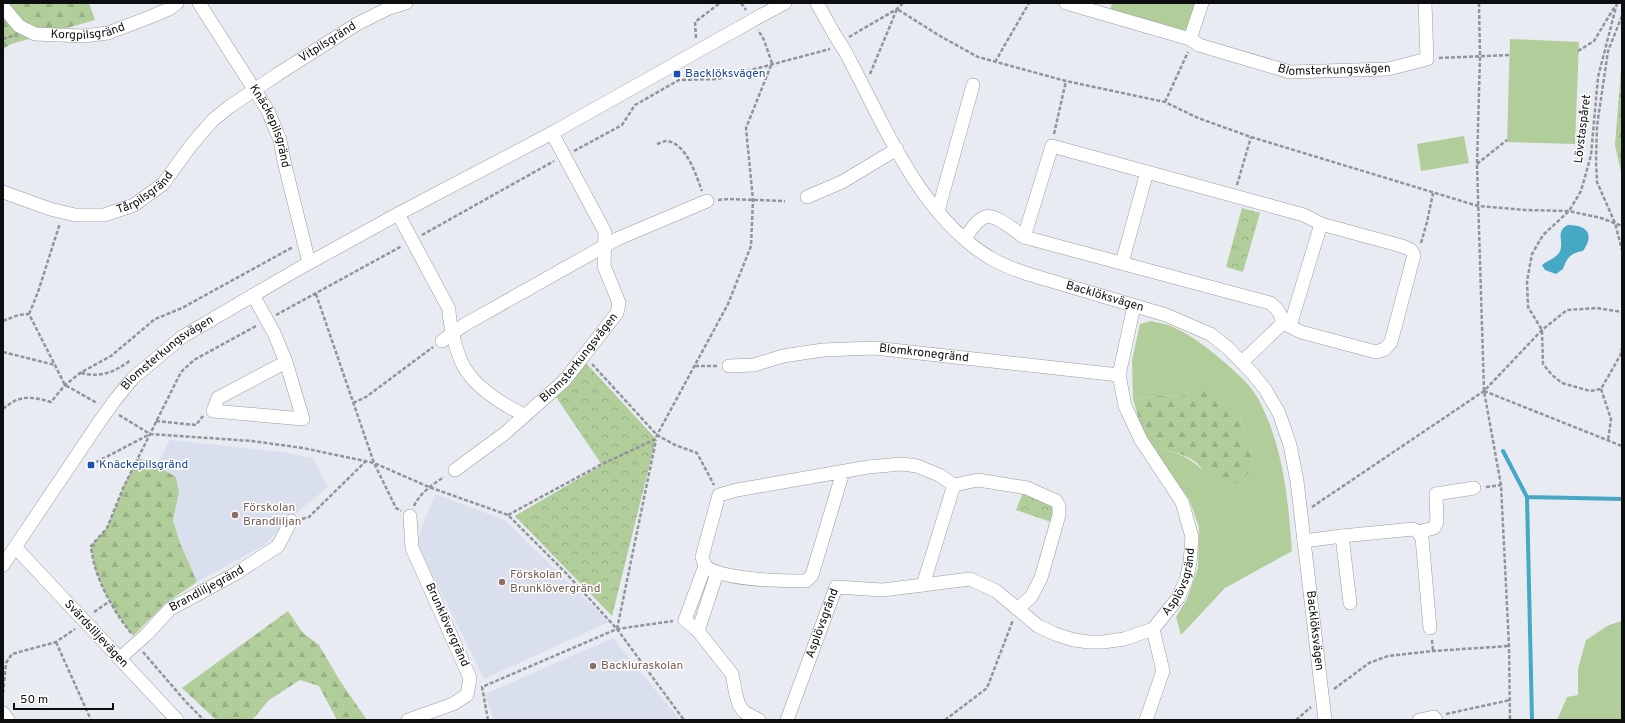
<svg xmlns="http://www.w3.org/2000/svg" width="1625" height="723" font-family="Overpass,sans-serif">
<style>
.built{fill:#dadfed}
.grass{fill:#b0cd9a}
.forest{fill:url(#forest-firs)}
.park{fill:url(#park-crowns)}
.water{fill:#45a9c5}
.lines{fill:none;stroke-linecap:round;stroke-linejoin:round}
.stream{stroke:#45a9c5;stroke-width:4}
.minor-casing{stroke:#999ba2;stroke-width:14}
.path{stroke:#93949a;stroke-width:2.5;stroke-dasharray:4 2;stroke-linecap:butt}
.minor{stroke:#fff;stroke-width:13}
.minor-bridge-casing{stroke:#999ba2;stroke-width:14;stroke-linecap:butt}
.minor-bridge{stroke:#fff;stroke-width:13}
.transit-dot{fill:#1a4fb4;stroke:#fff;stroke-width:1.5}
.education-dot{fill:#8d6e63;stroke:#fff;stroke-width:1.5}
.labels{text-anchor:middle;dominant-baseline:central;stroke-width:3;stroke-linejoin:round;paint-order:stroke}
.street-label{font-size:12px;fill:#0d0e10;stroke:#fff}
.transit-label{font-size:12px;fill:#164399;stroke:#fff;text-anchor:start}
.education-label{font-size:12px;fill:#785e54;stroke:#fff;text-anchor:start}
</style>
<defs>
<pattern id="forest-firs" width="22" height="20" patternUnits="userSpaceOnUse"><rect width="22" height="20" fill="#b0cd9a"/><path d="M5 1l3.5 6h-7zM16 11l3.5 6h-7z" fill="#96af84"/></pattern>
<pattern id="park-crowns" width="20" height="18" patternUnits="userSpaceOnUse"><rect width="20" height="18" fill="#b0cd9a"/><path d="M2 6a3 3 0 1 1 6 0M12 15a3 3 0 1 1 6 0" fill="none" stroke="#96af84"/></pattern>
</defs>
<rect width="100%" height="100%" fill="#e9ebf3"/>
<path class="built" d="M 170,440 L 283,452 L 313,458 L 328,487 L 301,509 L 263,546 L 197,582 L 180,543 L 173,520 L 179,493 L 176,477 L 156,465 Z
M 435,494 L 505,520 L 609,622 L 484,679 L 416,542 Z
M 613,638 L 680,720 L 493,720 L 485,694 Z"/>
<path class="grass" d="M 1112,3 L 1196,3 C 1193,13 1191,28 1181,32 L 1110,11 Z
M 1510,39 L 1579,42 L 1575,144 L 1507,142 Z
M 1464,136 L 1469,163 L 1421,171 L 1417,144 Z
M 1151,321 C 1159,323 1168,324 1175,328 C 1190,335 1204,345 1217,356 C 1229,366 1248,382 1256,395 C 1283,442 1288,498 1292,551 L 1225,588 L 1181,635 L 1176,617 L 1187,599 L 1198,568 L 1199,527 L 1189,499 L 1152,448 C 1176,451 1191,457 1207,475 L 1254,466 L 1240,416 L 1197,388 L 1181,397 L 1165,395 L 1133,399 L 1132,360 L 1140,324 Z
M 1622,621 L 1622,720 L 1557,720 L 1567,697 L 1578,695 L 1578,669 L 1586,640 L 1609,625 Z"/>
<path class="forest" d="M 3,3 L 89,3 L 95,20 L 11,44 L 3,49 Z
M 1622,58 L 1622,176 L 1615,145 Z
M 1197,388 L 1214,393 L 1240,416 L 1254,466 L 1240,483 C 1228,483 1218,483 1207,475 C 1203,472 1201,467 1197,463 C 1184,453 1167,450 1152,448 L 1140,423 L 1133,399 L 1165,395 L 1181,397 Z
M 138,458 L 156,465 L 176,477 L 179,493 L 173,520 L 180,543 L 197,582 L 166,603 L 133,636 C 114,611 94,578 91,546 L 107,528 L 124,486 Z
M 288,611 L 303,633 L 319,645 L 340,681 L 367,720 L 337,720 L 319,686 L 300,680 L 269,700 L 252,720 L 216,720 L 182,688 Z"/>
<path class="park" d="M 1242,208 L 1260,213 L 1243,272 L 1226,267 Z
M 585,362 L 656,439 L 612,616 L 515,516 L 602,465 L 556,397 Z
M 1025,487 L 1056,501 L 1057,524 L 1016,510 Z"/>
<path class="water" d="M 1568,225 C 1587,225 1595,234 1583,251 C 1570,253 1567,258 1563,269 L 1556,274 L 1545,270 L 1542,265 C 1548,260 1557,258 1560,251 C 1564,241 1555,231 1568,225 Z"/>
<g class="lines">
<path class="stream" d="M 1503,451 L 1527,497 L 1532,720
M 1527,497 L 1622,499"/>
<g class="minor-casing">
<g id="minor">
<path id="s1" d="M 199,3 L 268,111 L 280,140 L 284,161 L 309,263"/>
<path d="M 817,3 L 833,32"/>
<path id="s2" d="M 1066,3 L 1190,39 L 1199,45 L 1290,72 L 1388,69 L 1427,59 L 1425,3"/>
<path id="s3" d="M 3,7 L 19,26 L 35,34 L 83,36 L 108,33 L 150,17 L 169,9 L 177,3"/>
<path d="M 762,15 L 785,3"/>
<path d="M 1190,39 L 1202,3"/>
<path id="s4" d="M 846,53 C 884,124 921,219 994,260 C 1005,266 1016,270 1028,274 L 1166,315 L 1210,334 L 1228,348 L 1253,374 L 1265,389 L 1279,413 L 1290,445 L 1297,481 L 1325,720"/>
<path id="s5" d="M 3,192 L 50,209 L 75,215 L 104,215 L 134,205 L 163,184 L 192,144 L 213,120 L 229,107 L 278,74 L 357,24 L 389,8 L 406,3"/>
<path d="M 807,197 L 842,182 L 897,149"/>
<path d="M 938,211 L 973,85"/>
<path d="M 398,214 L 449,309 C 449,319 451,326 453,336 C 456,346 458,356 463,365 C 475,388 502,404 524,415"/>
<path d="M 1024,237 L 1052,146 L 1304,215 L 1321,224 L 1402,246 L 1411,250 L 1414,255 L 1391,342 L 1385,349 L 1376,352 L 1301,332 L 1283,323"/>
<path d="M 965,238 C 970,231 977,220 985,217 C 995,213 1015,231 1024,237 L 1270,303 C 1278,309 1281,314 1283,323"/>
<path d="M 1122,263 L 1147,172"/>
<path d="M 253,295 L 274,333 L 286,362 L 303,419 L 213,411 L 218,398 L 286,362"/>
<path d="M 1290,326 L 1321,224"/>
<path d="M 442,341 L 464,325 L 617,239 L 707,201"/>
<path d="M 1242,362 L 1283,323"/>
<path id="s6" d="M 729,366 L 754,365 L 783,356 L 823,350 L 874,348 L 1119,375"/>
<path id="s7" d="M 115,400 L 133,378 L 182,337 L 298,269 L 398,214 L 552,133 L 739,28"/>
<path id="s8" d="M 455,470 L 504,434 L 564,381 L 617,313 L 619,303 L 604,266 L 605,232 L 552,133"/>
<path d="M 843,472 L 812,575 L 806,581 C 783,581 722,580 705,566 L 702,557 L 719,495 L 737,490 L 868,467 L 902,464 L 917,466 L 939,475 L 954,485 L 978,480 L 1027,488 L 1056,501 L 1059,506 L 1059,515 L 1041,578 L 1031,597 L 1017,609"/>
<path d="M 1418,532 L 1434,528 L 1437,522 L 1436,494 L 1474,488"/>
<path d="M 1342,536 L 1413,529 L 1418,532 L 1422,538 L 1430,628"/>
<path d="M 1304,541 L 1342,536 L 1350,603"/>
<path d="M 16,548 L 75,611"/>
<path d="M 3,565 L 100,421"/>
<path d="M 717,573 L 698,631 L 732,674 L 736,695 L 739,705 L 744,712 L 759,720"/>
<path d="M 923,585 L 954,485"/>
<path d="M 92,629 L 177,720"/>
<path d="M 698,631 L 685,620 L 705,566"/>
<path id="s9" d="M 120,658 L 147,634 L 170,609 L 235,574 L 278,546 L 291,521"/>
<path d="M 3,713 L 8,720"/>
<path d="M 408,720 L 453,704 L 467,695 L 470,678 L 412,548 L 410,516"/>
<path id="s10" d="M 787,720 L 836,587 L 883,590 L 970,579 L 996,591 L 1038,626 L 1055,634 L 1074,640 L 1089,642 L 1103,642 L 1124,639 L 1153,629 L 1178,598 L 1186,580 L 1190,563 L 1192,537 L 1182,502 L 1141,440 L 1125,406 L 1119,375 L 1134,306"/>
<path d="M 1146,720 L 1163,671 L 1153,629"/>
<path d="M 1419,720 L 1434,717 L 1436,720"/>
</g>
</g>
<path class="path" d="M 741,3 L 746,10
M 1479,3 L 1480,56 L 1477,164 L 1484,391 L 1501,485 L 1509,646 L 1510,720
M 1617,3 L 1598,77 L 1591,155 L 1581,191 L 1569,211 L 1543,235 L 1532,254 L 1527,281 L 1528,307 L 1542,330 L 1543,364 L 1552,375 L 1562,383 L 1590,391 L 1601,389 L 1621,354 L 1622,348
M 1622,16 L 1608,51 L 1597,126 L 1596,161 L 1597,182 L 1615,223 L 1622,250
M 849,37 L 897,9 L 903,3
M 696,38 L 695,22 L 720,3
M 3,39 L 12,36
M 1578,51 L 1594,41 L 1615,6
M 1439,58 L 1510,55
M 995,62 L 1029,3
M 870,74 L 897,9 L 940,36 L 978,57 L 1066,81 L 1165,102 L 1198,118 L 1251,137 L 1478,206 L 1525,210 L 1569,211 L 1601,218 L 1622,226
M 1165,102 L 1188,52
M 1054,134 L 1066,81
M 657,144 C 660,143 664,141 666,141 C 686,142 696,175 702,191
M 574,151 L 622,125 L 635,105 L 679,80 L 717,79 L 830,49
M 1477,164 L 1507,140
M 1237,185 L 1251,137
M 718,200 L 728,199 L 785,201
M 422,235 L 554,161
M 1421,243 L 1427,222 L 1433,193
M 316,294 L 374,463 L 396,508 L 401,511
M 29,314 L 38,292 L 60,223
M 276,315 L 402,246
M 3,321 L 18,315 L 29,314 L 65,385 L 97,403
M 3,352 L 55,365
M 592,364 L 657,435 L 675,445 L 697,453 L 714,485
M 695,366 L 718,366
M 81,373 C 102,378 114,372 131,360
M 1601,389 L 1611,419 L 1608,441
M 1484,391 L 1622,446
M 353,403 L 366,397 L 433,347
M 3,409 C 19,395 30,396 51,402 L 65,385 L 80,373 L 111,356 L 155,319 L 182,308 L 293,247
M 119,415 L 150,434 L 252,441 L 303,448 L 374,463 L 429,487 L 508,515 L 565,572 L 617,629 L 684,720
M 156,421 L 196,425 L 203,416
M 91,465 L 150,434
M 1486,487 L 1501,485
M 414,506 C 420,493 433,484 444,477
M 1312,507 L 1484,391 L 1542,330 L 1567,310 L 1597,308 L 1622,312
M 508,515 L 602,464 L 656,439 L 657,435 L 728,304 L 751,246 L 753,200 L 746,128 L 772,63 L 764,40 L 758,30
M 302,519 L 309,517 L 365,462
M 94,612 L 110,601
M 617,629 L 656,440
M 131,633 C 112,609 94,577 91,546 L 107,528 L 124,486 L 181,372 L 194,360 L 256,326
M 1432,640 L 1433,651
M 56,642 L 91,720
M 143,652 L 186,702 L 204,720
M 1334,689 L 1369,663 L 1388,656 L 1433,651 L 1509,646
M 3,693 L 6,663 L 12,654 L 56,642 L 75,629
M 1446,714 L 1510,700
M 488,720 L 482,687 L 617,629 L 673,621
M 945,720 L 987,688 L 1013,620
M 1296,720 L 1311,707"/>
<use href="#minor" class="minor"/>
<g class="minor-bridge-casing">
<path id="minor-bridge" d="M 739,28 L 762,15
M 833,32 L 846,53
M 100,421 L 115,400
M 75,611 L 92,629"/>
</g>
<use href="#minor-bridge" class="minor-bridge"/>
</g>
<g class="transit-dot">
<rect x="673" y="70" width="8" height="8" rx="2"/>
<rect x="87" y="461" width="8" height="8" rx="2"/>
</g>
<g class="education-dot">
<circle cx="235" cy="515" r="4"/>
<circle cx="502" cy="582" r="4"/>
<circle cx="593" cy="666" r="4"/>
</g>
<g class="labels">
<g class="street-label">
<text stroke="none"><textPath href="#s3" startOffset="96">Korgpilsgränd</textPath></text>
<text stroke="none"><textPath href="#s5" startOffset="392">Vitpilsgränd</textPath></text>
<text stroke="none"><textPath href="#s2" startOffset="279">Blomsterkungsvägen</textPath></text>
<text stroke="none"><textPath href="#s1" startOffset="143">Knäckepilsgränd</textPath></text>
<text transform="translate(1583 129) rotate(-83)">Lövstaspåret</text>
<text stroke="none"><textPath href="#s5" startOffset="152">Tårpilsgränd</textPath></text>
<text stroke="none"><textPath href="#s4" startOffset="375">Backlöksvägen</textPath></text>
<text stroke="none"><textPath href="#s6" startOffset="197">Blomkronegränd</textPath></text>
<text stroke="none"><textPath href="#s7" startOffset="71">Blomsterkungsvägen</textPath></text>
<text stroke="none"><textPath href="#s8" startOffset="168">Blomsterkungsvägen</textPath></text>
<text stroke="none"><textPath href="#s10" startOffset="535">Asplövsgränd</textPath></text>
<text stroke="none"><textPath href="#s9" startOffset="112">Brandliljegränd</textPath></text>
<text transform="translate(447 625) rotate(66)">Brunklövergränd</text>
<text stroke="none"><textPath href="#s10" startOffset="103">Asplövsgränd</textPath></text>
<text stroke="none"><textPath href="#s4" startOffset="814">Backlöksvägen</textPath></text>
<text transform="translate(96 634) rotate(47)">Svärdsliljevägen</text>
</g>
<g class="transit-label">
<text x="685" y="74">Backlöksvägen</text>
<text x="99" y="465">Knäckepilsgränd</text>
</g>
<g class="education-label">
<text x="243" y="508">Förskolan<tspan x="243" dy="14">Brandliljan</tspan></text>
<text x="510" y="575">Förskolan<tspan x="510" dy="14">Brunklövergränd</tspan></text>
<text x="601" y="666">Backluraskolan</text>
</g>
</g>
<rect width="1625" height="723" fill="none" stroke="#0d0e10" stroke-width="8"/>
<path d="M14 703v6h99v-6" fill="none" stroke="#0d0e10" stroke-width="2"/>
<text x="20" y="703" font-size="12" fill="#0d0e10" stroke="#ffffff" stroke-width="3" paint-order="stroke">50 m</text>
</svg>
